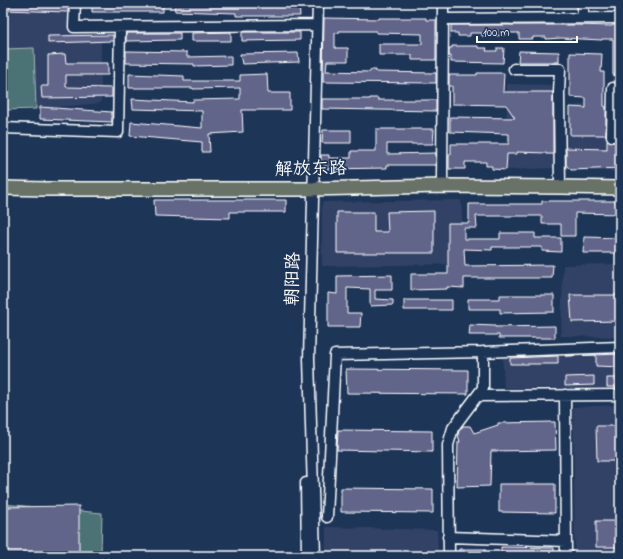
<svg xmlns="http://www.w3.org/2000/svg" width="623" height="559" font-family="'Indie Flower','LXGW WenKai TC',sans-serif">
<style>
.built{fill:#324366}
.green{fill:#4c7274;stroke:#a6b8ba}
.building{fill:#62658a;stroke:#fff}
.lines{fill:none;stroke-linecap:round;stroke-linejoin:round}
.minor-casing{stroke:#fff;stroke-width:13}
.major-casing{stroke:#fff;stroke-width:16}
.minor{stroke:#1d3557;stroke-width:10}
.major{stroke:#687266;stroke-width:13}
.labels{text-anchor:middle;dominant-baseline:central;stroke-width:3.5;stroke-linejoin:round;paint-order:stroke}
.street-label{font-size:18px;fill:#fff;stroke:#1d3557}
</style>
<rect width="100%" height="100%" fill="#1d3557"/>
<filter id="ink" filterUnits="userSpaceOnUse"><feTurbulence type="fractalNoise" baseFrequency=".025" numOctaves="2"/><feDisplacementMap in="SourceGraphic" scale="8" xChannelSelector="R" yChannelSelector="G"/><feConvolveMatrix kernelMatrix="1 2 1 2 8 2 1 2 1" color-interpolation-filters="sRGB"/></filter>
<g filter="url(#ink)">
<path class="built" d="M 3,3 L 71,3 L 74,27 L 101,38 L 101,103 L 36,109 L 3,110 Z
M 590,3 L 620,3 L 620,8 L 590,8 Z
M 612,25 L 620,25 L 620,172 L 571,170 L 565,148 L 570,107 L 604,98 L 612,133 Z
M 507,84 L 551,85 L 555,168 L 506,170 Z
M 461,200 L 465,264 L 322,266 L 322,202 Z
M 620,264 L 620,337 L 561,336 L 563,265 Z
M 620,345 L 620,388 L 504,388 L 502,348 Z
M 620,405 L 620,556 L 575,556 L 573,407 Z
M 326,527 L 437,530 L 438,556 L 326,556 Z"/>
<path class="green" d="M 34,48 L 36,109 L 5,110 L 4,49 Z
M 3,504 L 102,513 L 101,556 L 3,556 Z"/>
<path class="building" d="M 3,3 L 68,4 L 68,12 L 3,10 Z
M 92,3 L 163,3 L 163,12 L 92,12 Z
M 174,3 L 227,3 L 227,4 L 299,3 L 300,16 L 236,16 L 236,13 L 175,11 Z
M 324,18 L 379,19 L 379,18 L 426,18 L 426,20 L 436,20 L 436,60 L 412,60 L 412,55 L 379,55 L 379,44 L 422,44 L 422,34 L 376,33 L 376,31 L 339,31 L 339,33 L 335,33 L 335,48 L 348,48 L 348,61 L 327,61 L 326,71 L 370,72 L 370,70 L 376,70 L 376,72 L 436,73 L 436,83 L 323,82 Z
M 451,25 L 576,25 L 612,26 L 612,25 L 619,25 L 619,27 L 620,27 L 620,76 L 613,75 L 613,39 L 602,39 L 602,40 L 561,38 L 546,39 L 546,37 L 533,37 L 533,39 L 519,39 L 519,33 L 507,33 L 507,35 L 494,36 L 482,36 L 482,33 L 470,33 L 470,36 L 458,36 L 458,33 L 451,33 Z
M 231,32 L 231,41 L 192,41 L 192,33 Z
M 242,32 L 300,32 L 300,40 L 242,41 Z
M 126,33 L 180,33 L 180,40 L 126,41 Z
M 113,35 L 113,41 L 48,43 L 48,36 Z
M 452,46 L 478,46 L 478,48 L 487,48 L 486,51 L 497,51 L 497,48 L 504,48 L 503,63 L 451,62 L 451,56 L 449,56 L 449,48 L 452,48 Z
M 126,51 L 187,52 L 187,57 L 231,56 L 231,65 L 194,66 L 194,64 L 126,63 Z
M 519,51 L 559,52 L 559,62 L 518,62 Z
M 298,53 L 299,62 L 242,64 L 240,54 Z
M 570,53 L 602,54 L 601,72 L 604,72 L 604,106 L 606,107 L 606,135 L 570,135 L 570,107 L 586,108 L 586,98 L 570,97 Z
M 65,54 L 66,63 L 108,63 L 108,75 L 66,75 L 66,87 L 112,88 L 112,97 L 42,98 L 41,86 L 48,86 L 48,55 Z
M 477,73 L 504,73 L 503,92 L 553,92 L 553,154 L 546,154 L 546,153 L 517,152 L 517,154 L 507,154 L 506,170 L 492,169 L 492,166 L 486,166 L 486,162 L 465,162 L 465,169 L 449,169 L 449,154 L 451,154 L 451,144 L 509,144 L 509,134 L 450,132 L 450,117 L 515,118 L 506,105 L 452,104 L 452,86 L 449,86 L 449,75 L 477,75 Z
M 129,74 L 184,76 L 184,81 L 240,81 L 240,75 L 267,74 L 268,93 L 290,93 L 290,110 L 242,110 L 243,132 L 209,134 L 210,152 L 202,152 L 202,142 L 130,136 L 131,122 L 202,128 L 202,111 L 133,109 L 132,99 L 193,102 L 193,100 L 240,99 L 240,88 L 193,89 L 193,88 L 129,88 Z
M 370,98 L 378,98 L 378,100 L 436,100 L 436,111 L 322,109 L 322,99 L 370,99 Z
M 40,107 L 112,112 L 112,122 L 40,119 Z
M 376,129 L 434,129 L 433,144 L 387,144 L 387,154 L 436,153 L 436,165 L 387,165 L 387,168 L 325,169 L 325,164 L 321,164 L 321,155 L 329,155 L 329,158 L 351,158 L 351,151 L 376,151 Z
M 323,130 L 351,130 L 351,143 L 322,143 Z
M 607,140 L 612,142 L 620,142 L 620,168 L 571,170 L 566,165 L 566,148 L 607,149 Z
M 154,200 L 286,200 L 286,212 L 230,212 L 230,218 L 155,216 Z
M 542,201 L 620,201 L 620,214 L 575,213 L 575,236 L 561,236 L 561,224 L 542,224 L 542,216 L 476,216 L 477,228 L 464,228 L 464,239 L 500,239 L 500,233 L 535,233 L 535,238 L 561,238 L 561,252 L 542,251 L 542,247 L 492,247 L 492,250 L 464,249 L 465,266 L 553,265 L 552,278 L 464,278 L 464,288 L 447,287 L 447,289 L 411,290 L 411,274 L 448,274 L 448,223 L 469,223 L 469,204 L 542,204 Z
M 434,211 L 434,253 L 337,253 L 337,212 L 374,212 L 374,232 L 388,232 L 387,212 Z
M 584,237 L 620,238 L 620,253 L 583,253 Z
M 392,275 L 392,290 L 375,290 L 375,299 L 393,300 L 393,305 L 370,306 L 370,289 L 347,288 L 347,313 L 361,313 L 360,327 L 328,327 L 328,293 L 337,294 L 337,276 Z
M 500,295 L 554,295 L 554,312 L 500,313 L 500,309 L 468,309 L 468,299 L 500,299 Z
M 570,295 L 620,295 L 620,321 L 572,322 Z
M 404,300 L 452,300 L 452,310 L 404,310 Z
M 470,325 L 495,326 L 495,327 L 555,326 L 555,338 L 499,338 L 499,335 L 469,335 Z
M 620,354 L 620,367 L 596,366 L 596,355 L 565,356 Z
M 558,356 L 558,364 L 510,364 L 510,358 Z
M 346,369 L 468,370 L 468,394 L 347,393 Z
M 594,376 L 594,385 L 565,386 L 565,377 Z
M 607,378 L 620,378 L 620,387 L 607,387 Z
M 555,422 L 556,450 L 491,451 L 490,486 L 457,487 L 458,442 L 460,442 L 458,435 L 459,431 L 463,426 L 470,426 L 474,433 L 498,425 L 498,423 Z
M 596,426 L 620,426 L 620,461 L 597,461 Z
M 338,430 L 432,431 L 432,452 L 337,450 Z
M 499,484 L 555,484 L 555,513 L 499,512 Z
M 341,488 L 433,489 L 433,513 L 341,512 Z
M 79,506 L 79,556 L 3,556 L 3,507 Z
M 596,521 L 620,521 L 620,547 L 596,547 Z
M 501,547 L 554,548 L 554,556 L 501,556 Z
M 459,549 L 485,549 L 485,556 L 459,556 Z"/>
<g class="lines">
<g class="minor-casing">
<path id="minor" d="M 75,3 L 74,27 L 313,25
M 583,14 L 583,3
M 443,19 L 620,18
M 514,69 L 560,69 L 559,93 L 560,187
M 613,88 L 612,136 L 620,136
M 3,128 L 118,132 L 120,27
M 442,186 L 443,3
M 483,352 L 620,347
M 565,395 L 566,556
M 477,396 L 620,395
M 306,483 L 307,556
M 327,517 L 335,355 L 483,352 L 483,388 L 453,428 L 448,445 L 449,556
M 448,537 L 566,541
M 315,556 L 309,359 L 318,3"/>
</g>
<g class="major-casing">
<path id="major" d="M 3,188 L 46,189 L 310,189 L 442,186 L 560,187 L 620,188"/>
</g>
<use href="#minor" class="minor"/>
<use href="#major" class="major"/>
</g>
</g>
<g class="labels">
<g class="street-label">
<text transform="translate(311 170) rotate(-1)">解放东路</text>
<text transform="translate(294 279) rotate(-89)">朝阳路</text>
</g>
</g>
<rect width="623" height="559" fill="none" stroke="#1d3557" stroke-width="16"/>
<rect x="8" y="8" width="607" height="543" fill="none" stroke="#fff" stroke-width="1.5" filter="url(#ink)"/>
<path d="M477 36v6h100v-6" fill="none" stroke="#ffffff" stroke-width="2"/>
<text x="483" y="36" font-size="12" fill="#ffffff" stroke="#1d3557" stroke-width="3" paint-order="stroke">100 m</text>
</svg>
